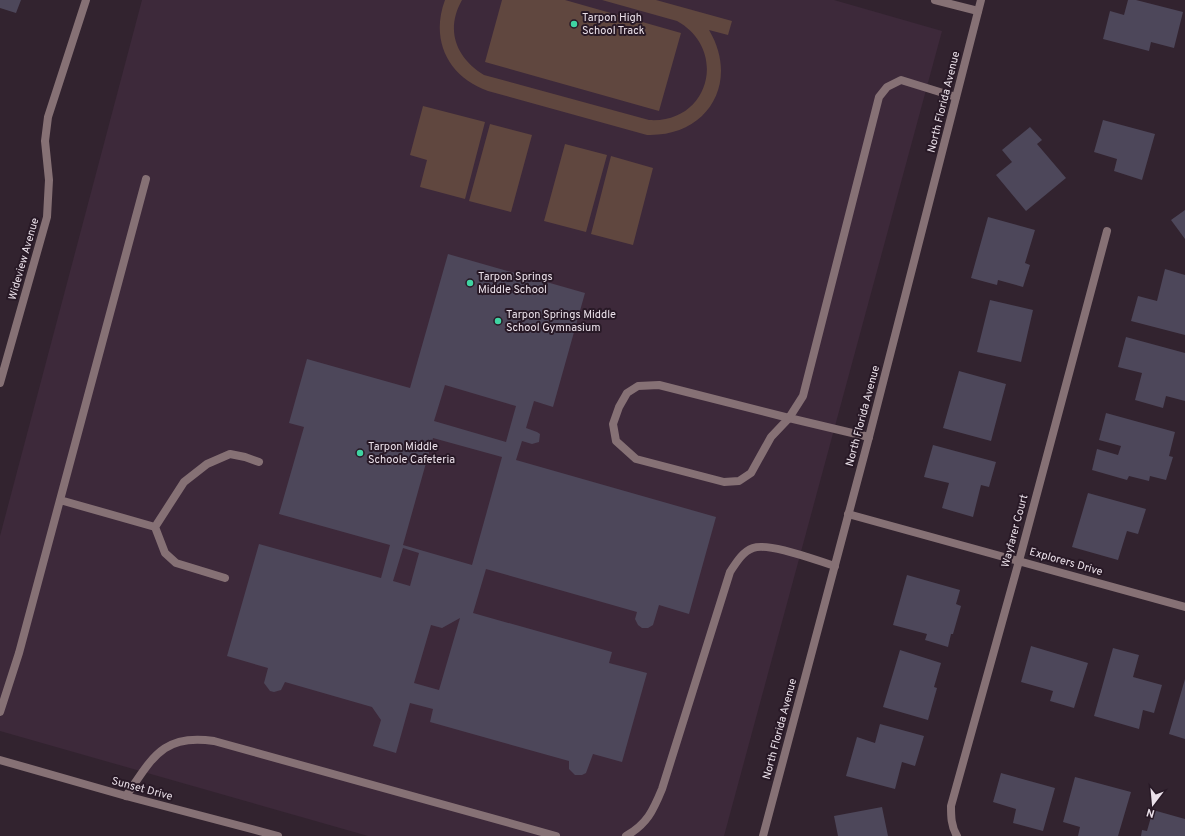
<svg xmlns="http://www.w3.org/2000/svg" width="1185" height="836" font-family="Overpass,sans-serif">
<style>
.built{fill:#3d293a}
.green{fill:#60473f}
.building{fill:#4d475a;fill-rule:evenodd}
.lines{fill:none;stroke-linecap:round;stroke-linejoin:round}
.service{stroke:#867175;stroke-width:8}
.minor{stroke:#867175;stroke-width:8}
.tertiary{stroke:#867175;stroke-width:8}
.poi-dot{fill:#3fd4a2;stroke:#281926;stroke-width:1.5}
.labels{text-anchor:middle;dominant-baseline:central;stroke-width:4;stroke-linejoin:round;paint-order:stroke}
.poi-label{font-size:11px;fill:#ebe1ea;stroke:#281926;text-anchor:start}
.street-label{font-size:11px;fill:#ebe1ea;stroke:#281926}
</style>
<rect width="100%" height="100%" fill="#32232f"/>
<path class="built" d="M 142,0 L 834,0 L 942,31 L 724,836 L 368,836 L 0,731 L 0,536 Z"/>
<path class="green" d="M 445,0 L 462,0 C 445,30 456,58 484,75 L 649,120 C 709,124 729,50 677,21 L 602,0 L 656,0 L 732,21 L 728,35 L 709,30 C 740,82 708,137 647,135 L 488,91 C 448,77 430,40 445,0 Z
M 502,0 L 565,0 L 681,33 L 659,111 L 485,62 Z
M 423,106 L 485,122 L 465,199 L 420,187 L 427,160 L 410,155 Z
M 490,124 L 532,135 L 511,212 L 469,201 Z
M 565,144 L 607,155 L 586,232 L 544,221 Z
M 611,156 L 653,168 L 633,245 L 591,234 Z"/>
<path class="building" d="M 0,0 L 21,0 L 16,13 L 0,8 Z
M 1128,0 L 1136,0 L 1183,12 L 1174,48 L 1151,42 L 1149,51 L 1103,39 L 1110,11 L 1124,15 Z
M 1103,120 L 1155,134 L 1142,180 L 1114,171 L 1117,159 L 1094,152 Z
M 1030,127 L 1042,140 L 1037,144 L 1066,178 L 1026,211 L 996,175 L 1012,162 L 1002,150 Z
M 1185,210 L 1185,239 L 1171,220 Z
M 988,217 L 1035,230 L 1025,263 L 1030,265 L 1023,287 L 998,280 L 997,285 L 971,278 Z
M 448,254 L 585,293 L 553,407 L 534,401 L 526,428 L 537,432 L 540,434 L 539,442 L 532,444 L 522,441 L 516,460 L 716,517 L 689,614 L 659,605 L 653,625 L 648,628 L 642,628 L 638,625 L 635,619 L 637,612 L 486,569 L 473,613 L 612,652 L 609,663 L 647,673 L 622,762 L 593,754 L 586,773 L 582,775 L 575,775 L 569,769 L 569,761 L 430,722 L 433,709 L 410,703 L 396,753 L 373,746 L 381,720 L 372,707 L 285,682 L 281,690 L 274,692 L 270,691 L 264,683 L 268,668 L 227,656 L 259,544 L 381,578 L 390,545 L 279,514 L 304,427 L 289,423 L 307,359 L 410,388 ZM 445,385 L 516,406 L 506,442 L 434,421 ZM 433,438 L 502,457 L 472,565 L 403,545 ZM 403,548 L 419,553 L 410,586 L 393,581 ZM 460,618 L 439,690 L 414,683 L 431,625 L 442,628 Z
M 1165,269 L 1185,275 L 1185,335 L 1131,321 L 1138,296 L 1157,301 Z
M 990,300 L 1033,310 L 1021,362 L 977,352 Z
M 1126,337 L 1185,353 L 1185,401 L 1166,396 L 1163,408 L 1135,400 L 1142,373 L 1118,367 Z
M 959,371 L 1006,384 L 991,441 L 943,428 Z
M 1106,413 L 1175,432 L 1169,456 L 1173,457 L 1166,480 L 1150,476 L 1149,481 L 1129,476 L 1127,480 L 1092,470 L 1097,449 L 1118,455 L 1121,446 L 1099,440 Z
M 933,445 L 996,462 L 989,487 L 981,485 L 973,517 L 942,508 L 949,483 L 924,477 Z
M 1088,493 L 1146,509 L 1138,534 L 1127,531 L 1118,560 L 1072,547 Z
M 907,575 L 960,590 L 956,604 L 961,606 L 953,634 L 951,634 L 948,647 L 925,640 L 927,634 L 893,625 Z
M 1031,646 L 1088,663 L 1074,708 L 1050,701 L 1053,691 L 1021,682 Z
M 1113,648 L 1139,655 L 1133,677 L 1162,685 L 1154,713 L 1143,710 L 1139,729 L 1094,716 Z
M 900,650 L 941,663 L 934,687 L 937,688 L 928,720 L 883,707 Z
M 1185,679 L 1185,739 L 1169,734 Z
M 880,724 L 924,736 L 915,766 L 902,762 L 895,789 L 846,776 L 857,737 L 875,743 Z
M 1001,773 L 1055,788 L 1043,831 L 1013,823 L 1016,809 L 993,802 Z
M 1075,777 L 1131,792 L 1118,836 L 1078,836 L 1080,827 L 1063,822 Z
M 882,807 L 888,836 L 838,836 L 834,816 Z
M 1153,810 L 1185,819 L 1185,836 L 1141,836 L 1142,830 L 1147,831 Z"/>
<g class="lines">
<path class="service" d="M 869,437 L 789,418 L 771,437 L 751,473 L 739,481 L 724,482 L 636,459 L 616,441 L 613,424 L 619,407 L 627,393 L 638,386 L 659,385 L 789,418 L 803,396 L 879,97 L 887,87 L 901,80 L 956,97
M 60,500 L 155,527 L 165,553 L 176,563 L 225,578
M 155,527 L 184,482 L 207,464 L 230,454 L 245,457 L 259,462
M 0,712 L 19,653 L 146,179
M 126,796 C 152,759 162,733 214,741 L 556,836
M 626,836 C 647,824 653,811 662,789 L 730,572 C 736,563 742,552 753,548 C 769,542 818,561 835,566"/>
<path class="minor" d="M 935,0 L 978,11
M 0,383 L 47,217 L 49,180 L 45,141 L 48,117 L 86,0
M 848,514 L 1185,607
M 957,836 C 951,826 951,816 951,806 L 1019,561 L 1107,231"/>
<path class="tertiary" d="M 0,760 L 126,796 L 278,836
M 763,836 L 869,437 L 981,0"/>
</g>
<g class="poi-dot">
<circle cx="574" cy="24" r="4"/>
<circle cx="470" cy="283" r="4"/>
<circle cx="498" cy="321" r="4"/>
<circle cx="360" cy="453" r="4"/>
</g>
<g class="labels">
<g class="poi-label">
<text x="582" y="18">Tarpon High<tspan x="582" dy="13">School Track</tspan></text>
<text x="478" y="277">Tarpon Springs<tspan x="478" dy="13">Middle School</tspan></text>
<text x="506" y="315">Tarpon Springs Middle<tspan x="506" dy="13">School Gymnasium</tspan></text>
<text x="368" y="447">Tarpon Middle<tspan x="368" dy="13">Schoole Cafeteria</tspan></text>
</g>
<g class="street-label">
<text transform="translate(944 102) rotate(-76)">North Florida Avenue</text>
<text transform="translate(24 259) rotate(-74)">Wideview Avenue</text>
<text transform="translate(863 416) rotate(-75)">North Florida Avenue</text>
<text transform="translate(1015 531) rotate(-75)">Wayfarer Court</text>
<text transform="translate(1066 562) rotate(16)">Explorers Drive</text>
<text transform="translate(780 729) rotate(-75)">North Florida Avenue</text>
<text transform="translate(142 789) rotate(15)">Sunset Drive</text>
</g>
</g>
<g transform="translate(1153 804) rotate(196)" stroke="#281926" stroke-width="3" paint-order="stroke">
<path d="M0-3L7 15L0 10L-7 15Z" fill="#ebe1ea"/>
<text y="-6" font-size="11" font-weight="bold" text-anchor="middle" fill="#ebe1ea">N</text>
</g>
</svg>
